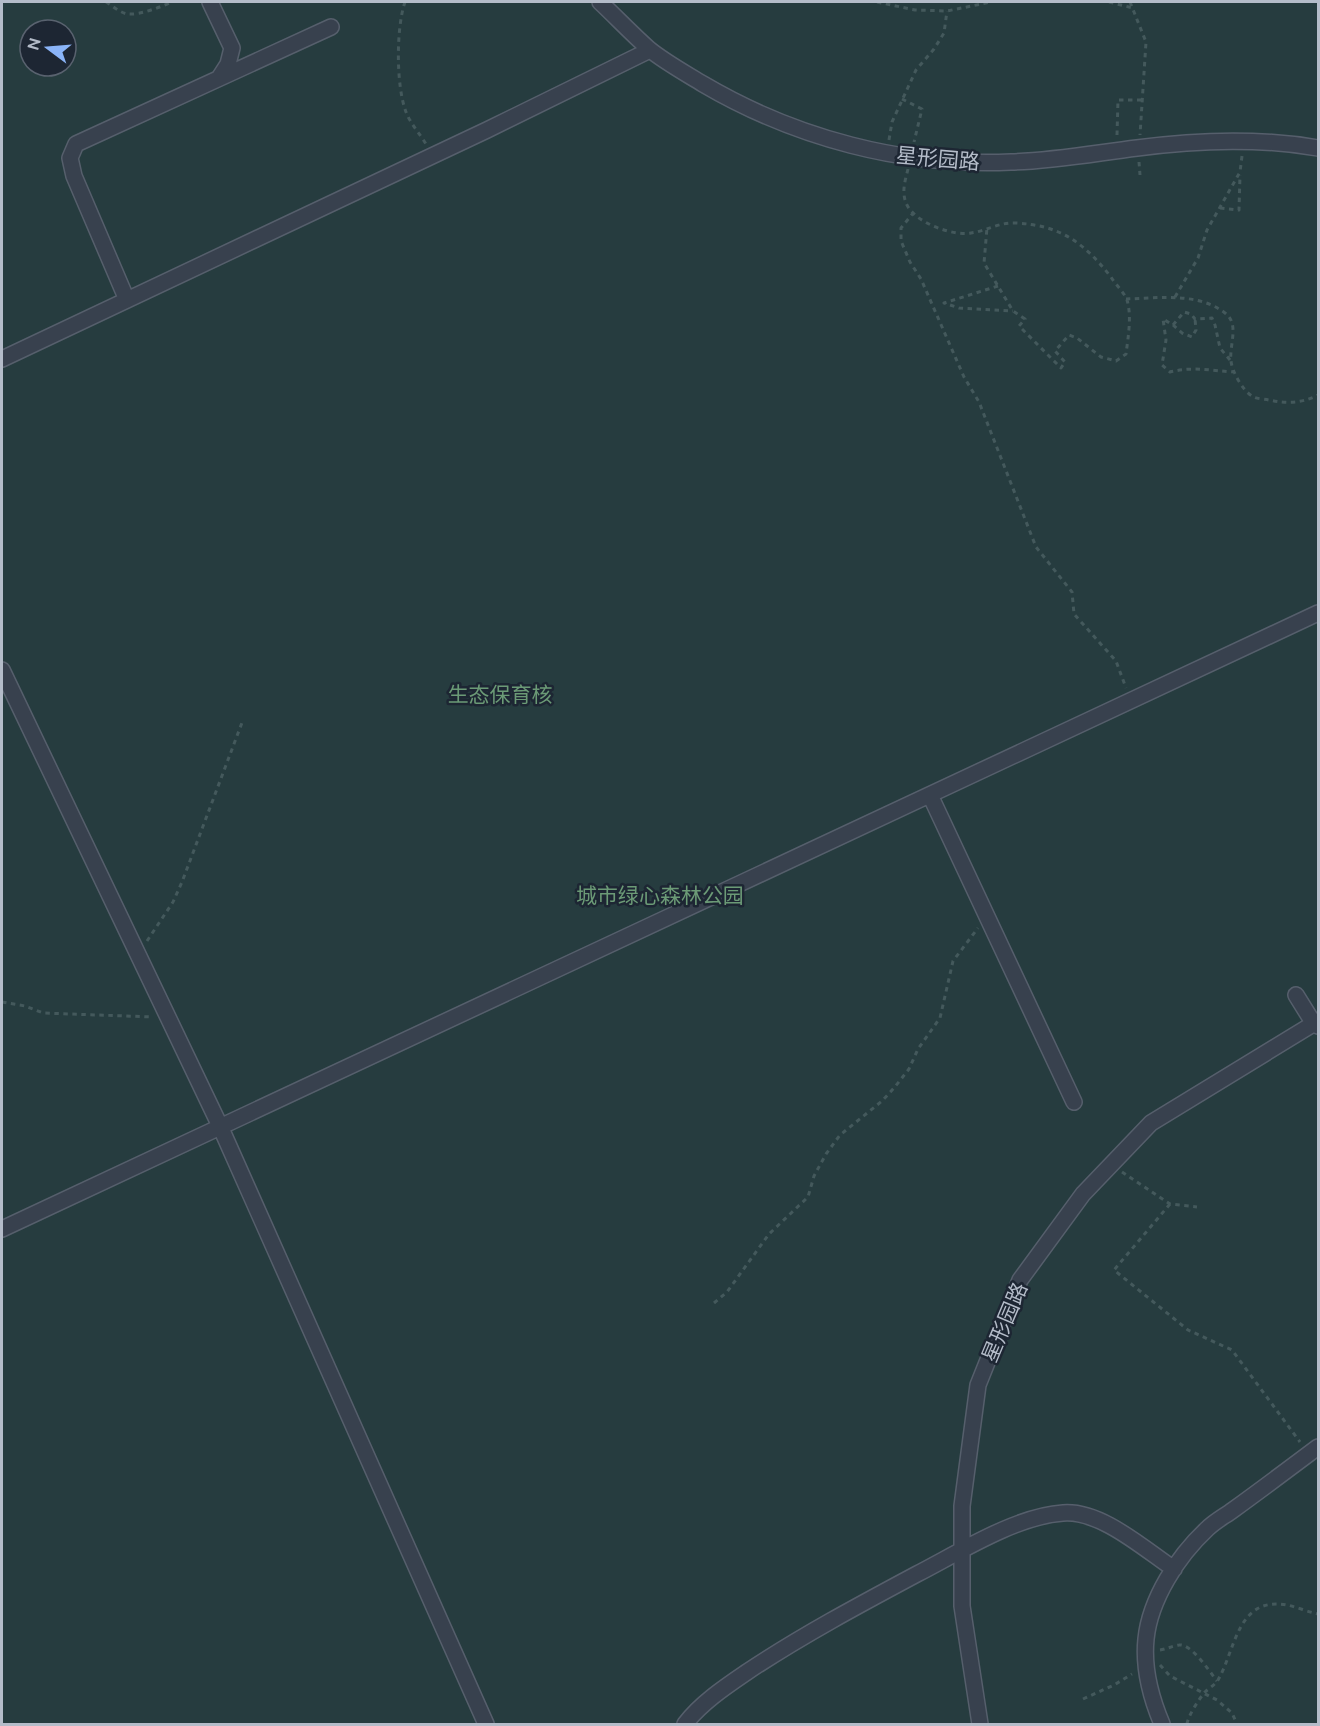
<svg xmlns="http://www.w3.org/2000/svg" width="1320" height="1726" font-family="Ubuntu,'Noto Sans SC',sans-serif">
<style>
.green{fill:#263c3f;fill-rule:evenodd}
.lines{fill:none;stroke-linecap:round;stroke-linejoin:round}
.minor-casing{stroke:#565f6c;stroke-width:18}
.path{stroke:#44595c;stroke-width:3;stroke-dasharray:4.5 4.5;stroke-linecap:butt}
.minor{stroke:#38414e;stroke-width:15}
.labels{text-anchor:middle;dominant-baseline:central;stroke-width:5;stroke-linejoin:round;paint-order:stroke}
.street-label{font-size:21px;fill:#b4bcc9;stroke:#1d2633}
.park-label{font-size:21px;fill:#6b9a76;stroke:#1d2633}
</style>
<rect width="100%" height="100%" fill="#242f3e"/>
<path class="green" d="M 2,2 L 1318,2 L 1318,1724 L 2,1724 ZM 30,30 L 66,30 L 66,66 L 30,66 Z"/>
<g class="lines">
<g class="minor-casing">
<path id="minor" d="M 210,2 L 232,48 L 228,64 L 219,78
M 600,2 C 616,17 632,34 649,49 C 665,62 685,73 703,84 C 795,138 903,167 1011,162 C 1053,161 1096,153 1137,148 C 1196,140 1260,138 1318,148
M 127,300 L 74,176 L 70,158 L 76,144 L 331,27
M 2,359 L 487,130 L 650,50
M 2,670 L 220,1126 L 486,1724
M 930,795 L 1074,1102
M 1296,995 L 1314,1024 L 1318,1026
M 2,1229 L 1318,613
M 685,1724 C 701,1703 725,1687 747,1672 C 801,1636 859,1605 917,1574 C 958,1553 1016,1516 1063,1513 C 1101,1510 1144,1549 1174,1569
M 980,1724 L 962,1606 L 962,1506 L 978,1385 L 1020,1280 L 1083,1194 L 1151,1123 L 1318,1021
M 1162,1724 C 1151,1698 1143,1668 1146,1639 C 1150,1599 1178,1556 1207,1529 C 1215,1521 1225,1516 1233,1510 C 1262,1489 1290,1468 1318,1447"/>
</g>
<path class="path" d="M 106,2 C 113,6 120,13 128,14 C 141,15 160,7 172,2
M 405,2 C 396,28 396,86 406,112 C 410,123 420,134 426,144
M 877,2 L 915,10 L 947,11 L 991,2
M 1109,2 L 1133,8
M 1130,2 L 1146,42 L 1140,135
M 902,99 L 922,109 L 914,142
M 1117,135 L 1118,100 L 1143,100
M 889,140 L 892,122 L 916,70 L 934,49 L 944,33 L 947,11
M 1139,162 L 1140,175
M 908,169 C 905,181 901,193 907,205 C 916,223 952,236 971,233 C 986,231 1000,222 1015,223 C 1061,225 1084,243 1111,277 C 1115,284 1124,292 1127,300 C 1132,316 1128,338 1126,354 L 1116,361 L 1101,357 L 1077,338 L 1069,335 L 1055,351 L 1065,362 L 1061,368 L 1019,326 L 1025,319 L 1013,311 L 984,263 L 987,228
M 1220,208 L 1239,210 L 1240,175
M 914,212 L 901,228 L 901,241 L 910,262 L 921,279 L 964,377 L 979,402 L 1036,547 L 1072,592 L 1074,614 L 1116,661 L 1126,688
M 998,286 L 944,303 L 959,308 L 1013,311
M 1175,297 L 1198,258 L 1207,230 L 1240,172 L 1242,156
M 1126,299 C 1158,298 1198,292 1225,313 C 1240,324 1229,345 1231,361 C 1232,371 1242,390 1252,396 C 1256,399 1264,399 1269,400 C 1287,404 1303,403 1318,395
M 1173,325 L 1182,333 L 1192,337 L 1196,330 L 1195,319
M 1230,360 L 1220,348 L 1215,325 L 1212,318 L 1195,319 L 1191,314 L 1184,312 L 1173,325 L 1163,319 L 1166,340 L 1162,365 L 1170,372 C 1194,366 1211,371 1235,372
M 147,941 L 173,902 L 182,882 L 243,720
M 2,1002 L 25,1006 L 43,1013 L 153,1017
M 1122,1172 L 1170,1204 L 1197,1207
M 1170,1204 L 1114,1270 L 1188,1330 L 1232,1350 L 1300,1442
M 714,1303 L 727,1292 L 769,1234 L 808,1197 L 814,1176 L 826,1154 L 840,1135 L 882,1101 L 894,1088 L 909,1069 L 918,1049 L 940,1018 L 953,961 L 978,928
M 1160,1650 C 1167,1649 1172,1646 1179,1645 C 1191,1643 1210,1672 1217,1681
M 1160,1665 L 1170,1676 L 1217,1700 L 1232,1713 L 1237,1724
M 1083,1699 L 1114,1685 L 1132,1674
M 1187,1724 C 1188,1716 1199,1699 1205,1692 C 1209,1688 1215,1685 1218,1680 C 1236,1649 1237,1596 1287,1605 C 1297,1607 1308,1612 1318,1614"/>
<use href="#minor" class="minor"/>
</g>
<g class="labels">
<g class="street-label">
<text transform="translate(938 158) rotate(5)">星形园路</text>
<text transform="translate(1004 1322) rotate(-67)">星形园路</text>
</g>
<g class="park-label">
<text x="500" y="694">生态保育核</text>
<text x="660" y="895">城市绿心森林公园</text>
</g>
</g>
<rect width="1320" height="1726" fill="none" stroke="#b4bcc9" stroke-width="6"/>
<g transform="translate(48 48) rotate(286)"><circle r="28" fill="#1d2633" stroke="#59626f" stroke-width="1.5"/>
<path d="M0-4.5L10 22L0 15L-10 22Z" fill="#8ab4f8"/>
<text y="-9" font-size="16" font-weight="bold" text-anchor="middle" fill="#b4bcc9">N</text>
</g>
</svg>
